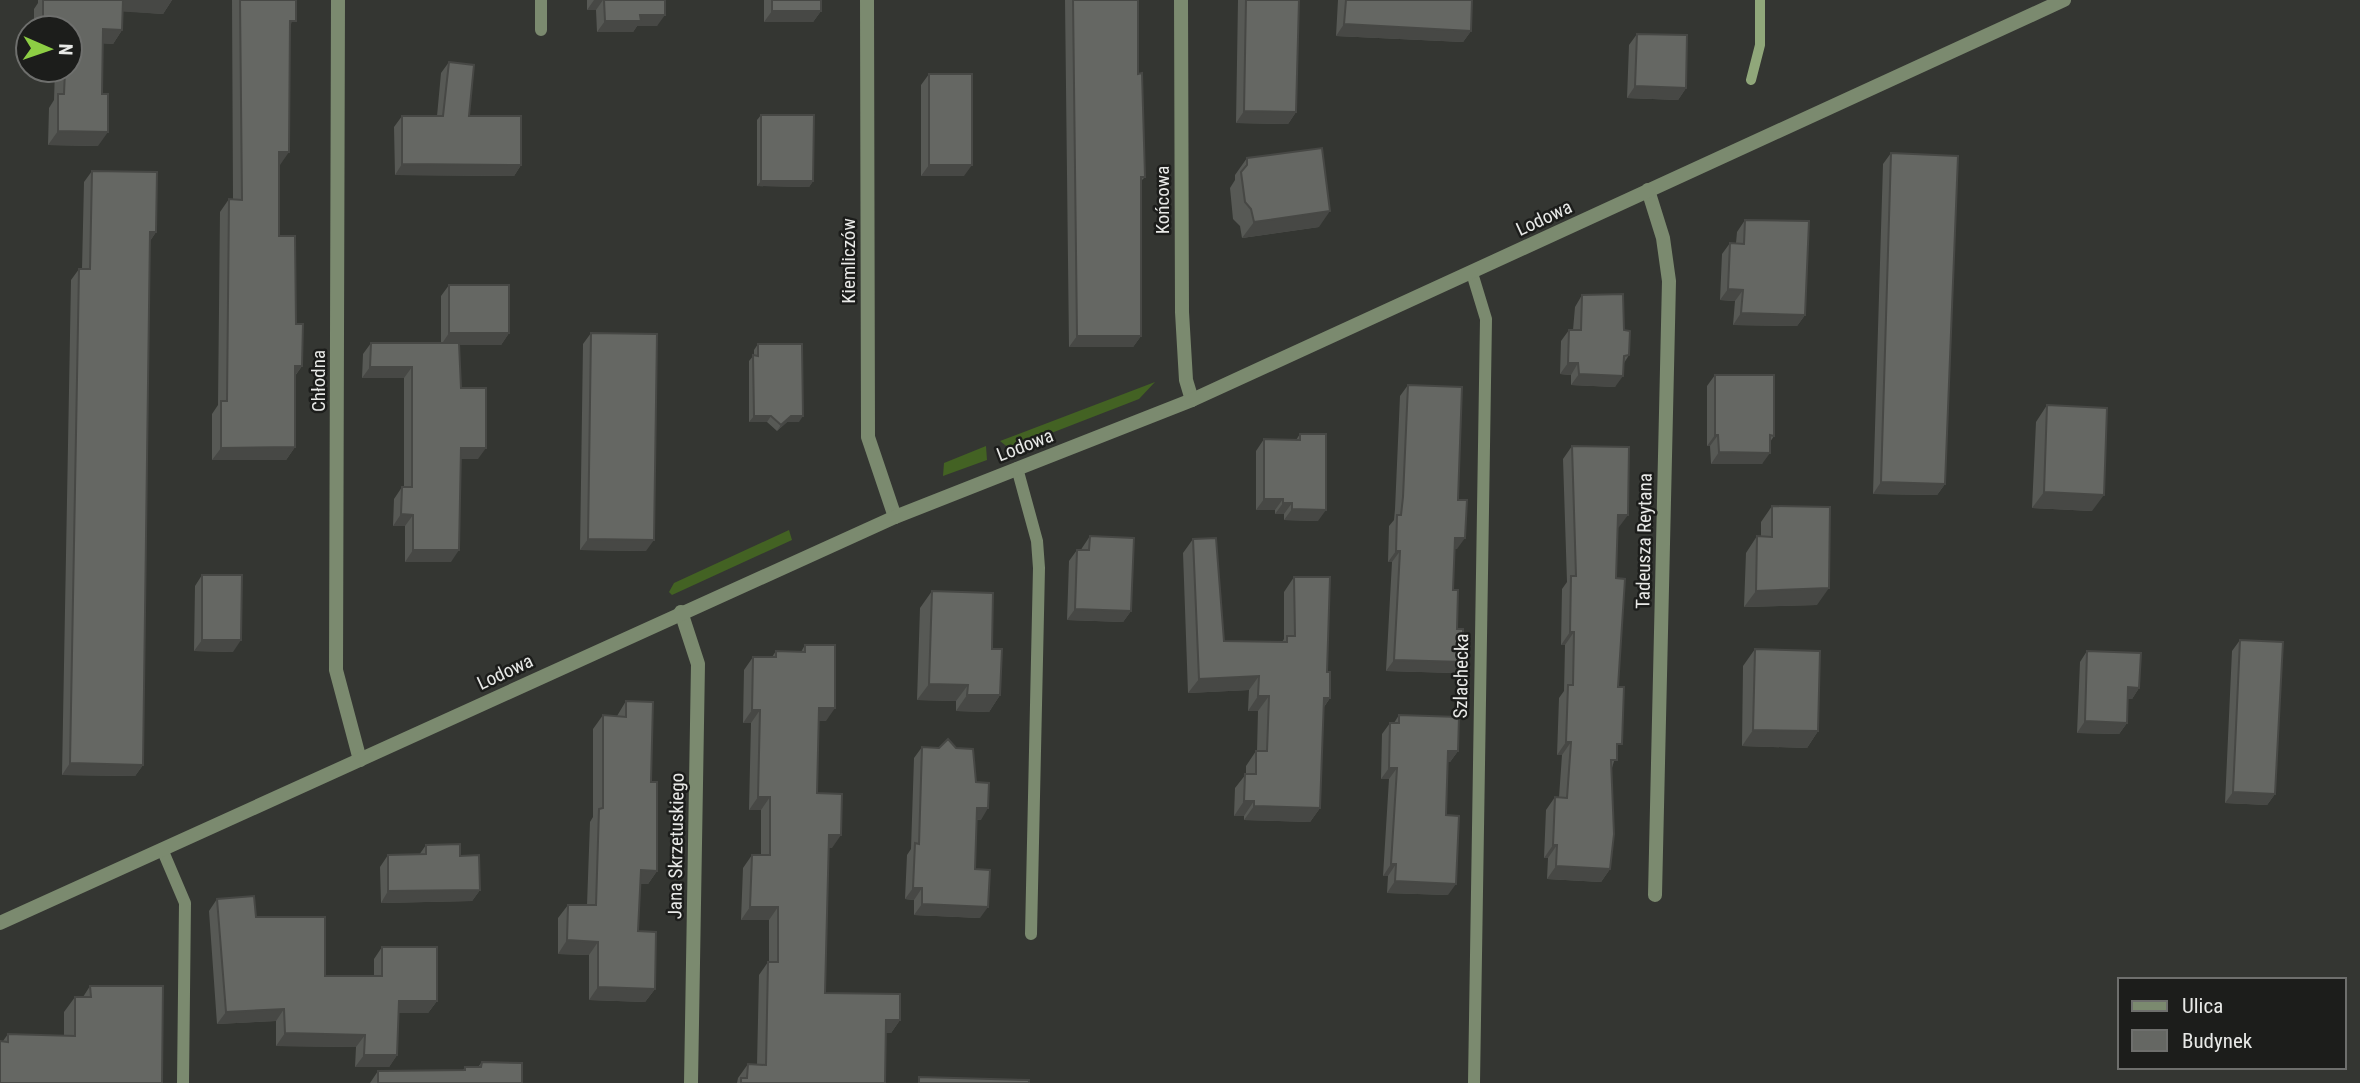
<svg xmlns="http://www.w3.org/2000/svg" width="2360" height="1083" font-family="'Roboto Condensed',sans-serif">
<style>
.green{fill:#436223}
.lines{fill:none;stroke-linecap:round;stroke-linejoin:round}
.stream{stroke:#90a77a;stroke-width:10}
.service{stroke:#7b8a6f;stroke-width:12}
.minor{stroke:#7b8a6f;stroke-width:14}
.tertiary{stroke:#7b8a6f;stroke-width:14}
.wall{fill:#575955}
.shaded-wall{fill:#474845}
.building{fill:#656763;stroke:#474845;stroke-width:2}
.labels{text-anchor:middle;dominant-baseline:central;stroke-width:5;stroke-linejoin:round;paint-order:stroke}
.street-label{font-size:19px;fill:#e8e9e7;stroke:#1c1d1b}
</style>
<rect width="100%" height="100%" fill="#343632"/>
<path class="green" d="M 1155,382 L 1139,399 L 1010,449 L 1000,441 Z
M 986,446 L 987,460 L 943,476 L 944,463 Z
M 789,530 L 792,540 L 672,595 L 669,592 L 674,583 Z"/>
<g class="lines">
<path class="stream" d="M 1751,80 L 1760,45 L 1760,0"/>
<path class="service" d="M 541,30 L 541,0
M 1472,273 L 1486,319 L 1474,1083
M 1017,468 L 1037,541 L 1039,568 L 1031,934
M 162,849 L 185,903 L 183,1083"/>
<path class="minor" d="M 338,0 L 336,670 L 360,760
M 867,0 L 868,437 L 895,517
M 1181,0 L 1182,312 L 1186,380 L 1192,400
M 1648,190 L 1663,238 L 1669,281 L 1655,895
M 681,612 L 698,664 L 691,1083"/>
<path class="tertiary" d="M 0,923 L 895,517 L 1192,400 L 2064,0"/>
</g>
<path class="wall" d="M 38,0 L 172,0 L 163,14 L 123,11 L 122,30 L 113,44 L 102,43 L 98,146 L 48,145 L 49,108 L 54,100 L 55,70 L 70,70 L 70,28 L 34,28 L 34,9 L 38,3 Z
M 232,0 L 296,0 L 290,29 L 280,165 L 279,165 L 279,236 L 296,324 L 302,366 L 295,376 L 295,447 L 286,460 L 212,460 L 212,414 L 218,405 L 220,212 L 229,199 L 233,199 Z
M 587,0 L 665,0 L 657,26 L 637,26 L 633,32 L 597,32 L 596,10 L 587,10 Z
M 764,0 L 821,0 L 821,11 L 813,22 L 764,22 Z
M 1065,0 L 1138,0 L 1138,74 L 1145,177 L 1141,181 L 1141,336 L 1133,347 L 1069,347 Z
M 1238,0 L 1299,0 L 1296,112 L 1288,124 L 1236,123 Z
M 1338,0 L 1472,0 L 1471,31 L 1463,42 L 1336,36 Z
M 1637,34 L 1686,88 L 1678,100 L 1627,98 L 1629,45 Z
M 449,62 L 469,116 L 521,165 L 514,176 L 395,175 L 394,127 L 402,116 L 437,116 L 441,73 Z
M 929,74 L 964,176 L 921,176 L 921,85 Z
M 761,115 L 813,181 L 809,187 L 757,186 L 757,120 Z
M 1891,153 L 1945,484 L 1937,495 L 1873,494 L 1883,164 Z
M 1247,158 L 1319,227 L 1242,238 L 1240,226 L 1233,219 L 1230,188 L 1235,180 L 1235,175 Z
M 92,171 L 156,232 L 150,241 L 143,765 L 135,776 L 62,775 L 71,280 L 79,269 L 82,269 L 84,182 Z
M 1745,220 L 1805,315 L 1797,326 L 1733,325 L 1735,301 L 1720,300 L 1722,254 L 1730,243 L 1736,243 L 1737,232 Z
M 449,285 L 509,333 L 501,345 L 459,345 L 461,388 L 478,459 L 460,459 L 451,562 L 405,562 L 405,526 L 393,526 L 394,499 L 402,487 L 404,487 L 404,378 L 362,378 L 363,354 L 371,343 L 441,343 L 441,296 Z
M 1582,295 L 1624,330 L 1629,355 L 1624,363 L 1615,387 L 1571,385 L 1571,375 L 1560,374 L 1561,341 L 1569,330 L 1573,330 L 1575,307 Z
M 591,333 L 646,551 L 580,550 L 583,344 Z
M 758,344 L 799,422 L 787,422 L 777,431 L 767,422 L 749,422 L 749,361 L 754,355 L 754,350 Z
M 1715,375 L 1774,436 L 1770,442 L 1762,464 L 1711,464 L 1710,446 L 1707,446 L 1707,386 Z
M 1408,385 L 1458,500 L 1457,549 L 1454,549 L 1453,590 L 1457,629 L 1463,662 L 1455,673 L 1386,671 L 1392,562 L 1388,562 L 1389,526 L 1394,520 L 1395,509 L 1400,396 Z
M 2047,405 L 2092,511 L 2032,508 L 2036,422 Z
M 1300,434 L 1318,521 L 1284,520 L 1284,514 L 1275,514 L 1275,510 L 1256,510 L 1256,451 L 1264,439 L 1296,440 Z
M 1572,446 L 1619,527 L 1617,528 L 1616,578 L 1618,687 L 1617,751 L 1612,768 L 1610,869 L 1601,882 L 1547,879 L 1548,858 L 1544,858 L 1546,810 L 1555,797 L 1559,797 L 1562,755 L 1557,755 L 1559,698 L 1564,691 L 1565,645 L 1561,645 L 1562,589 L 1567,582 L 1563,459 Z
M 1772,506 L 1817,605 L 1744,607 L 1746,553 L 1757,536 L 1761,537 L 1761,522 Z
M 1090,536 L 1131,611 L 1123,622 L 1067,620 L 1069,561 L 1077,550 L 1081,550 L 1082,548 Z
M 1193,539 L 1224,641 L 1282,642 L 1284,639 L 1284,592 L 1294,577 L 1327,672 L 1330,698 L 1324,707 L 1320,808 L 1310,822 L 1244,820 L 1244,816 L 1234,816 L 1235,788 L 1246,774 L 1246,766 L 1256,751 L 1257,751 L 1258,711 L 1248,711 L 1249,690 L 1188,693 L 1183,553 Z
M 202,575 L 233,652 L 194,651 L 195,586 Z
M 932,591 L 992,649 L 1000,695 L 989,712 L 956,711 L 956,701 L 917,700 L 920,608 Z
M 2240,640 L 2275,794 L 2267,805 L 2225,803 L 2232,651 Z
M 805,645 L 826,721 L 818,721 L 817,793 L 832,848 L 829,848 L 825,993 L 900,1020 L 891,1033 L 886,1033 L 885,1083 L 737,1083 L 738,1078 L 748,1064 L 757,1065 L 759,975 L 768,962 L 769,962 L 769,920 L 741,920 L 743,868 L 752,855 L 761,855 L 761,810 L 749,810 L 751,723 L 743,723 L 744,670 L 753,657 L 772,657 L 776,651 L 801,652 Z
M 1755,649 L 1818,731 L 1807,748 L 1742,746 L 1743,666 Z
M 2087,651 L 2139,688 L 2132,699 L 2127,699 L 2127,723 L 2119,734 L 2077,733 L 2080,662 Z
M 626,701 L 651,782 L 657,871 L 648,884 L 640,884 L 638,931 L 655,989 L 645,1002 L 589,1000 L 589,955 L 558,954 L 558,918 L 568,905 L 587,905 L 590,822 L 593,817 L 593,729 L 603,715 L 617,716 Z
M 1399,715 L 1458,751 L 1450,762 L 1448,762 L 1446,815 L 1448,895 L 1387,893 L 1388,876 L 1383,876 L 1389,779 L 1381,779 L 1382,734 L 1390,723 L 1394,723 Z
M 922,747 L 976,782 L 981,820 L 977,820 L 975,869 L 980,918 L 914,915 L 914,900 L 905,899 L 907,855 L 911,849 L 914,758 Z
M 426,845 L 480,890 L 472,901 L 381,903 L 380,867 L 388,855 L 419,855 Z
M 217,899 L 256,917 L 325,976 L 374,976 L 374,959 L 382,947 L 437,1001 L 428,1013 L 399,1013 L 397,1055 L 389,1067 L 355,1067 L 356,1047 L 276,1046 L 276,1021 L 217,1024 L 209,911 Z
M 90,986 L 162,1083 L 3,1041 L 8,1034 L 64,1036 L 64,1012 L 75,997 L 83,997 Z
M 482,1062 L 522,1083 L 370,1083 L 378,1071 L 463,1070 L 465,1067 L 478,1067 Z"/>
<path class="shaded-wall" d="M 121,0 L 172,0 L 163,14 L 114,11 Z
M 594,0 L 603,0 L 596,10 L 587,10 Z
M 772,11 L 821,11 L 813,22 L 764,22 Z
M 640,15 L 665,15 L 657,26 L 637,26 L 633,32 L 597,32 L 605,21 Z
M 1344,24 L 1471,31 L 1463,42 L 1336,36 Z
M 103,29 L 122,30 L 113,44 L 93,43 Z
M 1635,86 L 1686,88 L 1678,100 L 1627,98 Z
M 1244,111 L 1296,112 L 1288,124 L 1236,123 Z
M 58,131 L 108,132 L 98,146 L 48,145 Z
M 279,152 L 289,152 L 280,165 L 270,165 Z
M 402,164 L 521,165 L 514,176 L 395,175 Z
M 929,165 L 972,165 L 964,176 L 921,176 Z
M 761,181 L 813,181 L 809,187 L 757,186 Z
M 1330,211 L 1319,227 L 1242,238 L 1254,222 Z
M 150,232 L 156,232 L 148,244 Z
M 1728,289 L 1743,290 L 1735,301 L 1720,300 Z
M 1741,313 L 1805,315 L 1797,326 L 1733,325 Z
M 449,333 L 509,333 L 501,345 L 441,345 Z
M 1077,336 L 1141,336 L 1133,347 L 1069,347 Z
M 1568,363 L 1578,363 L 1571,375 L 1560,374 Z
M 295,366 L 302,366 L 293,378 Z
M 370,367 L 412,367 L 404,378 L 362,378 Z
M 1579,374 L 1623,376 L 1615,387 L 1571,385 Z
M 754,416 L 771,416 L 767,422 L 749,422 Z
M 791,416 L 803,416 L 799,422 L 787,422 L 777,431 L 781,425 Z
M 1715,435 L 1718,435 L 1710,446 L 1707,446 Z
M 295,447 L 286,460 L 212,460 L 221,448 Z
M 461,448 L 486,448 L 478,459 L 453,459 Z
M 1719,452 L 1770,453 L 1762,464 L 1711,464 Z
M 1881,482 L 1945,484 L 1937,495 L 1873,494 Z
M 2044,492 L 2104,495 L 2092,511 L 2032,508 Z
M 1264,499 L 1283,499 L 1275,510 L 1256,510 Z
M 1283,503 L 1292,503 L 1284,514 L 1275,514 Z
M 1292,509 L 1326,510 L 1318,521 L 1284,520 Z
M 401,514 L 413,515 L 405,526 L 393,526 Z
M 1618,515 L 1628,515 L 1619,527 L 1609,528 Z
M 1455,538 L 1465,538 L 1457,549 L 1447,549 Z
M 588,539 L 654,540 L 646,551 L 580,550 Z
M 413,550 L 459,550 L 451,562 L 405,562 Z
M 1396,551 L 1400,551 L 1392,562 L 1388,562 Z
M 1829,588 L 1817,605 L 1744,607 L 1756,591 Z
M 1075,609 L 1131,611 L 1123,622 L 1067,620 Z
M 1570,632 L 1574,632 L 1565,645 L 1561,645 Z
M 202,640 L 241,640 L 233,652 L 194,651 Z
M 1394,660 L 1463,662 L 1455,673 L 1386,671 Z
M 1259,676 L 1249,690 L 1188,693 L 1199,679 Z
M 929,684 L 968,685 L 956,701 L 917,700 Z
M 2128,687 L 2139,688 L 2132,699 L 2120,699 Z
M 967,695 L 1000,695 L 989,712 L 956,711 Z
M 1258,696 L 1269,696 L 1258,711 L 1248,711 Z
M 1324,698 L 1330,698 L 1320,712 Z
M 819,708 L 835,708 L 826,721 L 810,721 Z
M 752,710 L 760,710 L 751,723 L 743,723 Z
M 2085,721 L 2127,723 L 2119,734 L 2077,733 Z
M 1753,730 L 1818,731 L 1807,748 L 1742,746 Z
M 1566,742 L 1571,742 L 1562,755 L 1557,755 Z
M 1448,751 L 1458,751 L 1450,762 L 1440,762 Z
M 70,763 L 143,765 L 135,776 L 62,775 Z
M 1389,768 L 1397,768 L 1389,779 L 1381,779 Z
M 2233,792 L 2275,794 L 2267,805 L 2225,803 Z
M 758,797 L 770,797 L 761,810 L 749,810 Z
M 1244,801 L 1254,801 L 1244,816 L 1234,816 Z
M 1254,806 L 1320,808 L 1310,822 L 1244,820 Z
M 977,808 L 988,808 L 981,820 L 969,819 Z
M 829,835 L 841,835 L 832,848 L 820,848 Z
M 1553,845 L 1557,845 L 1548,858 L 1544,858 Z
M 1391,864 L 1396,864 L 1388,876 L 1383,876 Z
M 1556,866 L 1610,869 L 1601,882 L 1547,879 Z
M 641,870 L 657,871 L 648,884 L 631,884 Z
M 1395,881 L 1456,884 L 1448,895 L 1387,893 Z
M 913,888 L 922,888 L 914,900 L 905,899 Z
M 480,890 L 472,901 L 381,903 L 388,891 Z
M 922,904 L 988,907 L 980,918 L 914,915 Z
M 750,907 L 778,907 L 769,920 L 741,920 Z
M 567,940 L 598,942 L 589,955 L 558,954 Z
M 598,987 L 655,989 L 645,1002 L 589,1000 Z
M 399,1001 L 437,1001 L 428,1013 L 391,1013 Z
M 284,1009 L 276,1021 L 217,1024 L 226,1012 Z
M 886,1020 L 900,1020 L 891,1033 L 877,1033 Z
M 285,1033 L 365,1035 L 356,1047 L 276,1046 Z
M 364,1055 L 397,1055 L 389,1067 L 355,1067 Z"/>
<path class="building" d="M 43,0 L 123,0 L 122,30 L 103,29 L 102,94 L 108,94 L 108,132 L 58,131 L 58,94 L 64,94 L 65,70 L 70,70 L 70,28 L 43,28 Z
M 240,0 L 296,0 L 296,21 L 290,21 L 289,152 L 279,152 L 279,236 L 295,236 L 296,324 L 303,324 L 302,366 L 295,366 L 295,447 L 221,448 L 221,401 L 227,401 L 229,199 L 242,200 Z
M 604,0 L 665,0 L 665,15 L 640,15 L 641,21 L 605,21 Z
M 772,0 L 821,0 L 821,11 L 772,11 Z
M 1073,0 L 1138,0 L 1138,74 L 1142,73 L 1145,177 L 1141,177 L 1141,336 L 1077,336 Z
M 1246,0 L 1299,0 L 1296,112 L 1244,111 Z
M 1346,0 L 1472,0 L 1471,31 L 1344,24 Z
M 1637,34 L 1687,35 L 1686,88 L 1635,86 Z
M 449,62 L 474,65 L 469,116 L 521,116 L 521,165 L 402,164 L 402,116 L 443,116 Z
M 929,74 L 972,74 L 972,165 L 929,165 Z
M 761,115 L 814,115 L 813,181 L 761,181 Z
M 1322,148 L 1330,211 L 1254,222 L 1251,209 L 1245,202 L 1241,172 L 1247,165 L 1247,158 Z
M 1891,153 L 1958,156 L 1945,484 L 1881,482 Z
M 92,171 L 157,172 L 156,232 L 150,232 L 143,765 L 70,763 L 79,269 L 90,269 Z
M 1745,220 L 1809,221 L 1805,315 L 1741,313 L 1743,290 L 1728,289 L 1730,243 L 1744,244 Z
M 449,285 L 509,285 L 509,333 L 449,333 Z
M 1623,294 L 1624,330 L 1630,331 L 1629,355 L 1624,356 L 1623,376 L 1579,374 L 1578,363 L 1568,363 L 1569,330 L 1581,330 L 1582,295 Z
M 591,333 L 657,334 L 654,540 L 588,539 Z
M 371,343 L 459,343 L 461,388 L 486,388 L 486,448 L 461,448 L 459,550 L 413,550 L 413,515 L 401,514 L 402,487 L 412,487 L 412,367 L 370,367 Z
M 758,344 L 802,344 L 803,416 L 791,416 L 781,425 L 771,416 L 754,416 L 753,355 L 758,356 Z
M 1715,375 L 1774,375 L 1774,436 L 1770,435 L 1770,453 L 1719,452 L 1718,435 L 1715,435 Z
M 1408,385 L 1462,387 L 1458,500 L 1467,500 L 1465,538 L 1455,538 L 1453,590 L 1458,590 L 1457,629 L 1463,629 L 1463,662 L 1394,660 L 1400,551 L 1396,551 L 1397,515 L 1401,515 L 1403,497 Z
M 2047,405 L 2107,408 L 2104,495 L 2044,492 Z
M 1300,434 L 1326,434 L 1326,510 L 1292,509 L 1292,503 L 1283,503 L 1283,499 L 1264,499 L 1264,439 L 1300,440 Z
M 1572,446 L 1629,447 L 1628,515 L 1618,515 L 1616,578 L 1625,579 L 1618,687 L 1624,687 L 1622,744 L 1617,744 L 1617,760 L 1611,760 L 1614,834 L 1610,869 L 1556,866 L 1557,845 L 1553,845 L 1555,797 L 1567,798 L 1571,742 L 1566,742 L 1568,685 L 1573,685 L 1574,632 L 1570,632 L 1571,576 L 1576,576 Z
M 1772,506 L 1830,507 L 1829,588 L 1756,591 L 1757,536 L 1772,537 Z
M 1090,536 L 1134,538 L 1131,611 L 1075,609 L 1077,550 L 1089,550 Z
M 1216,538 L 1224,641 L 1287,642 L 1287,636 L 1295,636 L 1294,577 L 1330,577 L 1327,672 L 1330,672 L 1330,698 L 1324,698 L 1320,808 L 1254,806 L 1254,801 L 1244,801 L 1245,774 L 1256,774 L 1256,751 L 1267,751 L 1269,696 L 1258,696 L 1259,676 L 1199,679 L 1193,539 Z
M 202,575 L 242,575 L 241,640 L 202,640 Z
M 932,591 L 993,593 L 992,649 L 1002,649 L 1000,695 L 967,695 L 968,685 L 929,684 Z
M 2240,640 L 2283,642 L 2275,794 L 2233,792 Z
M 805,645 L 835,645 L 835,708 L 819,708 L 817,793 L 842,794 L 841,835 L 829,835 L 825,993 L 900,994 L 900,1020 L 886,1020 L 885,1083 L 741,1083 L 741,1078 L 747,1078 L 748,1064 L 766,1065 L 768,962 L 778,962 L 778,907 L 750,907 L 752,855 L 770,855 L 770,797 L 758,797 L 760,710 L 752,710 L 753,657 L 776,657 L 776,651 L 805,652 Z
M 1755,649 L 1820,651 L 1818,731 L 1753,730 Z
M 2087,651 L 2141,653 L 2139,688 L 2128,687 L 2127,723 L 2085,721 Z
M 626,701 L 653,702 L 651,782 L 657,782 L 657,871 L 641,870 L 638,931 L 656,932 L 655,989 L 598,987 L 598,942 L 567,940 L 568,905 L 596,905 L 599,809 L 603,808 L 603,715 L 626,717 Z
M 1399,715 L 1459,717 L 1458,751 L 1448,751 L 1446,815 L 1459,816 L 1456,884 L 1395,881 L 1396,864 L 1391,864 L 1397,768 L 1389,768 L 1390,723 L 1399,723 Z
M 948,739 L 956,748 L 973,749 L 976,782 L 989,783 L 988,808 L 977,808 L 975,869 L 990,870 L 988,907 L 922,904 L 922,888 L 913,888 L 915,843 L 919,844 L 922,747 L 939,748 Z
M 460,844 L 460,856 L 479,855 L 480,890 L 388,891 L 388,855 L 426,854 L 426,845 Z
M 254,896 L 256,917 L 325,917 L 325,976 L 382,976 L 382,947 L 437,947 L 437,1001 L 399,1001 L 397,1055 L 364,1055 L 365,1035 L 285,1033 L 284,1009 L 226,1012 L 217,899 Z
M 90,986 L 163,986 L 162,1083 L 0,1083 L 0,1041 L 8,1042 L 8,1034 L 75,1036 L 75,997 L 91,997 Z
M 482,1062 L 522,1063 L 522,1083 L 378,1083 L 378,1071 L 465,1070 L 465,1067 L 481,1067 Z
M 919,1077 L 1029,1080 L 1029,1083 L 919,1083 Z"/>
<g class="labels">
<g class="street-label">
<text transform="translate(1162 200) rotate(-90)">Końcowa</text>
<text transform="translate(1544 218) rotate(-25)">Lodowa</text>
<text transform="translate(848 261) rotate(-90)">Kiemliczów</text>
<text transform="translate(318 381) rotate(-90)">Chłodna</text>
<text transform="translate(1025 445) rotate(-21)">Lodowa</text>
<text transform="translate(1644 541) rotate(-89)">Tadeusza Reytana</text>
<text transform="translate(505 672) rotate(-25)">Lodowa</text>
<text transform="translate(1461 676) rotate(-89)">Szlachecka</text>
<text transform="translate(676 846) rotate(-89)">Jana Skrzetuskiego</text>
</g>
</g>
<rect x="2118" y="978" width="228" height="91" fill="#1c1d1b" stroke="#6e6f6d" stroke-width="2"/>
<rect x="2132" y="1001" width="35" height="10" fill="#7b8a6f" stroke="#6e6f6d" stroke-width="2"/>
<text x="2182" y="1013" font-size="21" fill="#e8e9e7">Ulica</text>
<rect x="2132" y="1030" width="35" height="21" fill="#656763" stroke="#6e6f6d" stroke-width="2"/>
<text x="2182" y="1048" font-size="21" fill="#e8e9e7">Budynek</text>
<g transform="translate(49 49) rotate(92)"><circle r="33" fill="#1c1d1b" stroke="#6e6f6d" stroke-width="2"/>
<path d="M0-5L12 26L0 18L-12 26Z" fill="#8dce44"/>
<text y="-10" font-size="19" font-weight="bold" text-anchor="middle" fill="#e8e9e7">N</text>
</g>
</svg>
